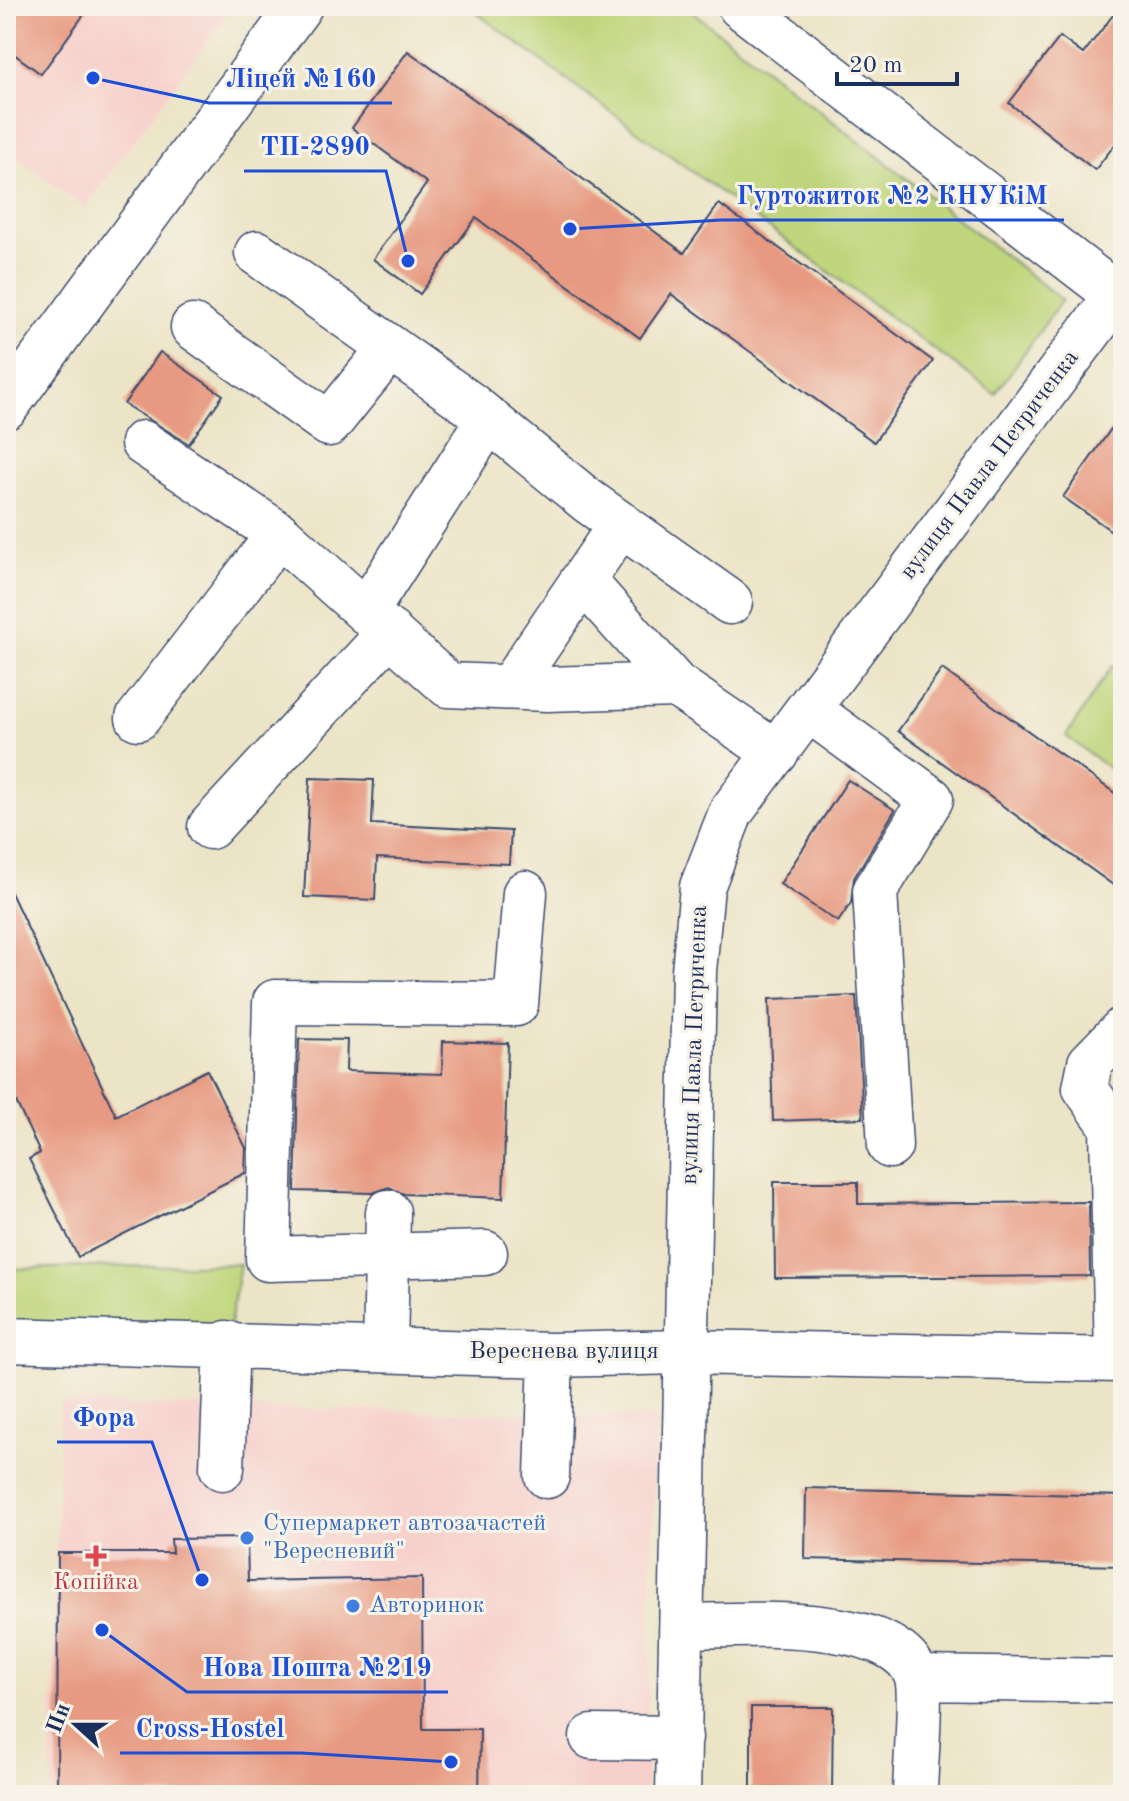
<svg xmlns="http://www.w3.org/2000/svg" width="1129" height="1801" font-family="'Old Standard TT',serif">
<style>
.built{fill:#f7d0cc}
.green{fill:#bfd67b;stroke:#6d826c;stroke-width:2}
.building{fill:#e79a81}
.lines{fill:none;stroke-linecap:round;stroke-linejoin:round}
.minor-casing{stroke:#3a4a6e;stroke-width:47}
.minor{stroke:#fff;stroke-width:44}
.shop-dot{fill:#3f7fe0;stroke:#f7f3e8;stroke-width:3}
.health-dot{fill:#e0444e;stroke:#f7f3e8;stroke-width:3}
.labels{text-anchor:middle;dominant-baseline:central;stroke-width:6;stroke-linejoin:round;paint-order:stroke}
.street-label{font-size:24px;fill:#1b2f5e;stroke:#f7f3e8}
.shop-label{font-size:24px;fill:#366cbe;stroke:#f7f3e8;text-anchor:start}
.health-label{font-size:24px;fill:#be3a42;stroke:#f7f3e8}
.leader{fill:none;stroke:#1d4ed8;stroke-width:3}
.callout-dot{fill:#1d4ed8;stroke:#f7f3e8;stroke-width:3}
.callout-label{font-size:26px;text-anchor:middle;font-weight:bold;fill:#1d4ed8;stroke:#f7f3e8;stroke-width:6;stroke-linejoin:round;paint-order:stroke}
</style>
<rect width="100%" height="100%" fill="#f7f3e8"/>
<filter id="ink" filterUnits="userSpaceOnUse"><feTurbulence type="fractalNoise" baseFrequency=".0125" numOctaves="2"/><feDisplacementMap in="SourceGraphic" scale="16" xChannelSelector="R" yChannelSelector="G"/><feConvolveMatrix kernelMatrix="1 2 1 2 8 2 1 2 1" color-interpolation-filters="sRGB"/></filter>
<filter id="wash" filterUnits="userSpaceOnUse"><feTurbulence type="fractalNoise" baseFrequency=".006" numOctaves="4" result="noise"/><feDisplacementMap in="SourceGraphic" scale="32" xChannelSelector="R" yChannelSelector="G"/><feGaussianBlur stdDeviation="1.8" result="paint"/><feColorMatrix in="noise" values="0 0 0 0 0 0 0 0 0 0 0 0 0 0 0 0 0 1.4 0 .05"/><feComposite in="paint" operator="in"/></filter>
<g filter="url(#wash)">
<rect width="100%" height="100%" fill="#ece4c6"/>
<path class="built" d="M 6,6 L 233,6 L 85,208 L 6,149 Z
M 60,1403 L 656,1417 L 646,1795 L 50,1795 Z"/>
<path class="green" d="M 467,6 L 685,6 L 1062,300 L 995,394 Z
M 1112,666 L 1123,673 L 1123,779 L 1066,736 Z
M 240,1264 L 227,1343 L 6,1340 L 6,1269 Z"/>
<g id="blocks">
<path class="building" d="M 6,6 L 90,6 L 41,74 L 6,48 Z
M 1120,6 L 1123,6 L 1123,134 L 1095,170 L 1009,103 L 1060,37 L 1083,54 Z
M 408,51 L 684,253 L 719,204 L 933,361 L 874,442 L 671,294 L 640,338 L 476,218 L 420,294 L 373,259 L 427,183 L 352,128 Z
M 160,352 L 223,395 L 189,444 L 124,404 Z
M 1123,412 L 1123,539 L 1063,497 Z
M 942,669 L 1123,799 L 1123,892 L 898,731 Z
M 310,778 L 374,780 L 372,824 L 511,831 L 509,864 L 377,858 L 375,900 L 304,897 Z
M 848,780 L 895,810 L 854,878 L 851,903 L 838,922 L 780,884 Z
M 6,882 L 116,1116 L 207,1070 L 246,1148 L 245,1173 L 78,1257 L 29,1159 L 40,1153 L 6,1080 Z
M 856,996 L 863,1118 L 773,1121 L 769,999 Z
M 299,1039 L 347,1040 L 346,1071 L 442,1074 L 443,1041 L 508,1043 L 503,1198 L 404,1194 L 389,1187 L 373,1193 L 295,1191 Z
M 774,1182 L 858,1182 L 858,1204 L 1089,1202 L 1090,1276 L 775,1278 Z
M 806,1488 L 1123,1496 L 1123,1566 L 805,1559 Z
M 247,1538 L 248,1581 L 422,1578 L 423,1729 L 480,1729 L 479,1795 L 57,1795 L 58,1553 L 172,1553 L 171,1539 Z
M 751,1707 L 833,1707 L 832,1795 L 751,1795 Z"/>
</g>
</g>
<g filter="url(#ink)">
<use href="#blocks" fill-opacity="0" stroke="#3a4a6e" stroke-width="2"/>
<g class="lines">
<g class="minor-casing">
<path id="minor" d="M 740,6 L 1123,300
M 257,253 L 471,405 L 588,501 L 730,602
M 193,327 L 329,424 L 390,348
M 6,407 L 300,6
M 143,443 L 279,534
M 583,580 L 676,685 L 776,753
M 367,610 L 489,419
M 510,687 L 621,524
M 808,709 L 931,799 L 875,891 L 890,1146
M 138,718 L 279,534 L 448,685 L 547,689 L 676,685
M 210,827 L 390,632
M 485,1253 L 268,1259 L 275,1002 L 516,1004 L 525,893
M 6,1340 L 551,1355 L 684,1352 L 1123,1360
M 385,1350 L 388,1212
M 1117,1360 L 1112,1126 L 1085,1088 L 1090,1063 L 1123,1029
M 222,1468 L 227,1343
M 547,1476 L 551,1355
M 683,1626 C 736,1626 899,1612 917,1678 C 922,1698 915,1770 915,1795
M 917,1678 L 1123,1681
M 592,1737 L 680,1738
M 678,1795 L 694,971 L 702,887 L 731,812 L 1123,287"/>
</g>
<use href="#minor" class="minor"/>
</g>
</g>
<g class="shop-dot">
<circle cx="247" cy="1538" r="8"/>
<circle cx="353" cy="1606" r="8"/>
</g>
<path class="health-dot" d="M92 1544h8v8h8v8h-8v8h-8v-8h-8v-8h8z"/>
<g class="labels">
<g class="street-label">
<text transform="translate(990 465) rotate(-53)">вулиця Павла Петриченка</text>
<text transform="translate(695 1045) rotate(-88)">вулиця Павла Петриченка</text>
<text x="564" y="1352">Вереснева вулиця</text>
</g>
<g class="shop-label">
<text x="263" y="1524">Супермаркет автозачастей<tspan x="263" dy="28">"Вересневий"</tspan></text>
<text x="369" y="1606">Авторинок</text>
</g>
<g class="health-label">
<text x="96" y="1583">Копійка</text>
</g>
</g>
<path class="leader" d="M93 78L209 103H392M408 261L386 171H244M570 229L721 220H1064M202 1580L152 1442H57M102 1630L187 1692H448M451 1762L301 1753H120"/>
<g class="callout-dot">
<circle cx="93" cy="78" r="8"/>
<circle cx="408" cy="261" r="8"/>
<circle cx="570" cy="229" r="8"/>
<circle cx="202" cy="1580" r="8"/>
<circle cx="102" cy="1630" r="8"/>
<circle cx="451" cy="1762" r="8"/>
</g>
<g class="callout-label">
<text x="301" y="87">Ліцей №160</text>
<text x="315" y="155">ТП-2890</text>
<text x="892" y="204">Гуртожиток №2 КНУКіМ</text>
<text x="104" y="1426">Фора</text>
<text x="317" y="1676">Нова Пошта №219</text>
<text x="210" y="1737">Cross-Hostel</text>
</g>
<rect width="1129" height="1801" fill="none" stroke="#f7f3e8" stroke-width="32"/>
<g transform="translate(76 1725) rotate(291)" stroke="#f7f3e8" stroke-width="6" paint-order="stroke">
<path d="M0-6L14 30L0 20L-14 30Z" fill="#1b2f5e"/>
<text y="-12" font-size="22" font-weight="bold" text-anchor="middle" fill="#1b2f5e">Пн</text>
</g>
<path d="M837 72v12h120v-12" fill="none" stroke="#1b2f5e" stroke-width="4"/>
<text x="849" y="72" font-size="24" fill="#1b2f5e" stroke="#f7f3e8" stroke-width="6" paint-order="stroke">20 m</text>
</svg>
